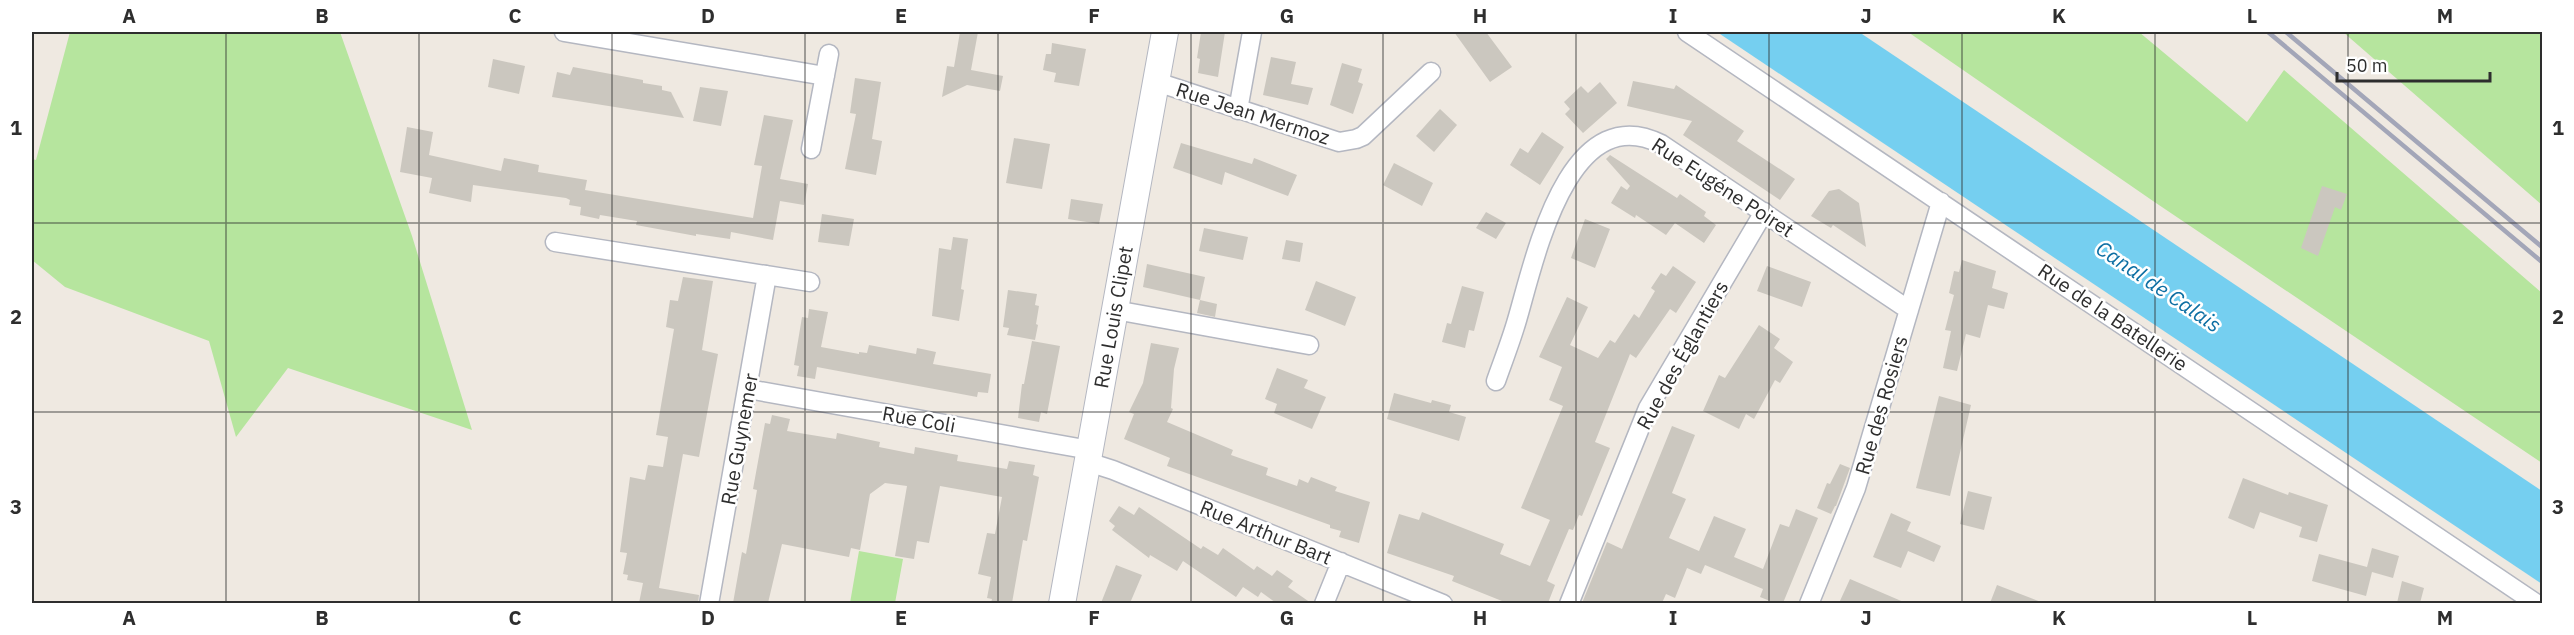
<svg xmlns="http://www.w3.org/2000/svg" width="2574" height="635" font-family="'IBM Plex Sans',sans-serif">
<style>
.green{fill:#b6e59e}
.water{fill:#75cff0}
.building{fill:#cbc7bf}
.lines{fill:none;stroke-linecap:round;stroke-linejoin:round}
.street-casing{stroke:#b4b7c1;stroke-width:21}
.secondary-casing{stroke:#b4b7c1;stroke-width:28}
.street{stroke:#fff;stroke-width:18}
.secondary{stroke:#fff;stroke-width:26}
.rail{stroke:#a3a6b8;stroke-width:4.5}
.grid{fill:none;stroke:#2e2e2e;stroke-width:1.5;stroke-opacity:0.55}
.labels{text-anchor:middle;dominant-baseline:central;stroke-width:5;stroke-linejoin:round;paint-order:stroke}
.street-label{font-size:20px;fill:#2e2e2e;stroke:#fff}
.water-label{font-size:21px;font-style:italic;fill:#0d6fa3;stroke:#fff}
.neatline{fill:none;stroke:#2e2e2e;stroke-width:2}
.grid-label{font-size:20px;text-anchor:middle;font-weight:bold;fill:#2e2e2e}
</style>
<rect width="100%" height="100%" fill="#efe9e1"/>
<path class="green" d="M 70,32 L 340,32 L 412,236 L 472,430 L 288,368 L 236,437 L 209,341 L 65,287 L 32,260 L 32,159 L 36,160 Z
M 1908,32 L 2139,32 L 2247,122 L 2284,70 L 2542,293 L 2542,463 L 2153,201 Z
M 2343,32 L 2542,32 L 2542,205 Z
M 859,551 L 903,559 L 895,603 L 850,603 Z"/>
<path class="water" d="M 1717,32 L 1859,32 L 2542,491 L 2542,584 Z"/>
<path class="building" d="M 960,32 L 978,32 L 971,70 L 1003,76 L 1000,91 L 967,85 L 942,97 L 947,66 L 954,67 Z
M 1201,32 L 1225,32 L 1218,77 L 1198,73 L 1200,59 L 1197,58 Z
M 1454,32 L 1486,32 L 1512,67 L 1490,82 Z
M 1052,43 L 1086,49 L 1079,86 L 1054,82 L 1056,73 L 1043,70 L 1046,54 L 1051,54 Z
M 1271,57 L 1296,62 L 1291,84 L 1313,88 L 1308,105 L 1263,95 Z
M 493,59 L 525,66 L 519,94 L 488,87 Z
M 1342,63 L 1362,69 L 1358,82 L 1363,84 L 1353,114 L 1330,105 Z
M 573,67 L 643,80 L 643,83 L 662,86 L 662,90 L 671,92 L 684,118 L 552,97 L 557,72 L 570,75 Z
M 855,78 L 881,82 L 872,139 L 882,141 L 876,175 L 845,169 L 856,114 L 850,113 Z
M 1633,81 L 1674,89 L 1676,85 L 1744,131 L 1737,141 L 1795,179 L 1780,200 L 1683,135 L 1692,121 L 1627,106 Z
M 1600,82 L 1617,103 L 1583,133 L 1565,114 L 1570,109 L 1564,102 L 1581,86 L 1588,93 Z
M 700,87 L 728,91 L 721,126 L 693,121 Z
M 1440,109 L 1457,125 L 1434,152 L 1416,136 Z
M 764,115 L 793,120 L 780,179 L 808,184 L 804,205 L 780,201 L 773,240 L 731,232 L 730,239 L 696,234 L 696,236 L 636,225 L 637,221 L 600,215 L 599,219 L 580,215 L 581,207 L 569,205 L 570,200 L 566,198 L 473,185 L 471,202 L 429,193 L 432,178 L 400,172 L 407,127 L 433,132 L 429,155 L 501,171 L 504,158 L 539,165 L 538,172 L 587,180 L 585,190 L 753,218 L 762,166 L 754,165 Z
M 1542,132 L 1564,147 L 1540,185 L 1510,165 L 1520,148 L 1528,153 Z
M 1014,138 L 1050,144 L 1042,189 L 1006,183 Z
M 1181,143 L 1252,164 L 1254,158 L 1297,175 L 1288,196 L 1225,172 L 1222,185 L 1173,168 Z
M 1610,155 L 1677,198 L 1680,194 L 1706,212 L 1704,216 L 1716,225 L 1704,243 L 1675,223 L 1666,235 L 1636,215 L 1635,218 L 1611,203 L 1621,186 L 1627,190 L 1630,186 L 1606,159 Z
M 1394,163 L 1433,183 L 1422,206 L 1383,185 Z
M 2322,186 L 2347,194 L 2341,210 L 2335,207 L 2318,256 L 2301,248 Z
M 1839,189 L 1859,203 L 1866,247 L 1833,225 L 1831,228 L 1811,216 L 1829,191 Z
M 1071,199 L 1103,204 L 1099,224 L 1068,219 Z
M 1486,212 L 1506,223 L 1496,239 L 1476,228 Z
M 822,214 L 854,219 L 849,246 L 818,242 Z
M 1585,219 L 1610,229 L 1595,268 L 1571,258 Z
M 1204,228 L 1248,237 L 1243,260 L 1199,251 Z
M 953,237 L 968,239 L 961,289 L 964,290 L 959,321 L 932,316 L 939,248 L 951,250 Z
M 1286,240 L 1303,243 L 1300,262 L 1282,259 Z
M 1962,260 L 1996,271 L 1992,288 L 2008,293 L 2004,309 L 1988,305 L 1980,338 L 1966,334 L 1957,371 L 1943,368 L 1951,331 L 1945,330 L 1954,295 L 1949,293 L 1954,271 L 1959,272 Z
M 1147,264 L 1205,277 L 1200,300 L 1143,287 Z
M 1673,266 L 1696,282 L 1676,313 L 1670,309 L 1636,358 L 1630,354 L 1595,442 L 1610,448 L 1582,516 L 1579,515 L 1573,530 L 1569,529 L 1547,581 L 1555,585 L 1548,603 L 1507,603 L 1452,581 L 1454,576 L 1387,553 L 1399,514 L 1419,520 L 1422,512 L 1504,544 L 1500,554 L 1530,566 L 1550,520 L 1521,508 L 1563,406 L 1549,400 L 1562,367 L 1539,357 L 1567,297 L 1588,307 L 1570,345 L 1598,358 L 1610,340 L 1615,343 L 1634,314 L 1639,318 L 1655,291 L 1651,288 L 1661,273 L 1666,276 Z
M 1767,266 L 1811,282 L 1802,307 L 1757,291 Z
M 683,277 L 713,281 L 702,350 L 718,354 L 699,457 L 683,454 L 659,588 L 699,595 L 698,603 L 639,603 L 643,583 L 627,580 L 628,575 L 623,574 L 627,553 L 620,552 L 630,477 L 645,480 L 648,465 L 663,467 L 668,437 L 656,435 L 674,329 L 666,327 L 670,300 L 678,301 Z
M 1316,281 L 1356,297 L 1345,326 L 1305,310 Z
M 1462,286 L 1484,292 L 1474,331 L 1469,330 L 1465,348 L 1442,342 L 1447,323 L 1451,324 Z
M 1008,290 L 1037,294 L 1035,305 L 1039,306 L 1036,324 L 1038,325 L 1035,340 L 1007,335 L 1009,328 L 1003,327 Z
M 1200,300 L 1217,304 L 1215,317 L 1197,313 Z
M 809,309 L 828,312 L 821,347 L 859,354 L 859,352 L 867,353 L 869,345 L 916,354 L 917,348 L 936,352 L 933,364 L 991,374 L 988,393 L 978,392 L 977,397 L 817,367 L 815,379 L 797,376 L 799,366 L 794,365 L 802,317 L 808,318 Z
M 1759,325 L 1780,339 L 1774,348 L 1793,362 L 1780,383 L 1775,380 L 1754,419 L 1746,414 L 1739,429 L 1703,411 L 1719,375 L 1725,378 Z
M 1032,341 L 1060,346 L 1047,414 L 1041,412 L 1039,422 L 1018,418 L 1022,384 L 1024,384 Z
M 1151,343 L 1179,348 L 1174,369 L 1171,408 L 1173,409 L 1167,422 L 1233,450 L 1231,455 L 1268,468 L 1266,475 L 1297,486 L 1299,479 L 1308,483 L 1311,477 L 1337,487 L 1335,491 L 1370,502 L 1359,543 L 1339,537 L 1341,531 L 1330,528 L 1330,525 L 1167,466 L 1170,458 L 1124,439 L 1134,414 L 1129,412 L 1143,383 Z
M 1277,368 L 1308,380 L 1304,388 L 1326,397 L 1312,429 L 1274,413 L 1277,404 L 1265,399 Z
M 1394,393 L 1431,403 L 1432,400 L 1451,405 L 1449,412 L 1466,417 L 1459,441 L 1387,419 Z
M 1939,396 L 1971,405 L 1950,496 L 1916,488 Z
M 772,415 L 790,419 L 787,431 L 836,439 L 837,433 L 880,442 L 879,447 L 914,454 L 915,447 L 958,455 L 957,461 L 1007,469 L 1009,461 L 1035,465 L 1033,475 L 1039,477 L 1027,541 L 1023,540 L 1012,603 L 991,603 L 992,599 L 987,598 L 991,577 L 978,574 L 987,533 L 995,534 L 1002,497 L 940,486 L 929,543 L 917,541 L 914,559 L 895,556 L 907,486 L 885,483 L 870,494 L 860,550 L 851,548 L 849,557 L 782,544 L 768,603 L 733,603 L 742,552 L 746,554 L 757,490 L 753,489 L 765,423 L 770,424 Z
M 1672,426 L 1695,435 L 1672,493 L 1686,499 L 1669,538 L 1699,551 L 1714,516 L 1746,529 L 1734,557 L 1763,569 L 1780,524 L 1789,527 L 1796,509 L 1818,518 L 1783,603 L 1775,603 L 1760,597 L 1763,589 L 1705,565 L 1701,574 L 1687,568 L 1675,598 L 1666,594 L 1662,603 L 1582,603 L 1607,542 L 1622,549 Z
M 1840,464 L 1850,468 L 1836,506 L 1835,506 L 1831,514 L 1817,508 L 1827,483 L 1830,484 Z
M 2243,478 L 2288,495 L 2289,492 L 2328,505 L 2317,542 L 2299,537 L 2302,527 L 2260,512 L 2254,529 L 2228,518 Z
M 1968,491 L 1992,497 L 1984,530 L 1960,524 Z
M 1119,506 L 1134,515 L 1139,507 L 1201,549 L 1203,546 L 1218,555 L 1223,548 L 1254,570 L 1257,566 L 1272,576 L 1277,570 L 1293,581 L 1288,587 L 1311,603 L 1276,603 L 1261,592 L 1258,597 L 1243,587 L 1236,597 L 1183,561 L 1177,571 L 1150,555 L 1149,558 L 1112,530 L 1115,526 L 1109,521 Z
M 1891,513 L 1911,522 L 1907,531 L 1941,546 L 1934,562 L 1908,551 L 1901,568 L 1873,557 Z
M 2372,548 L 2399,556 L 2393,578 L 2372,572 L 2366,596 L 2312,581 L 2319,554 L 2367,567 Z
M 1116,565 L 1142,575 L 1130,603 L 1101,603 Z
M 1850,579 L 1906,603 L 1839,603 Z
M 2402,581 L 2424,588 L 2420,603 L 2397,603 Z
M 1997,585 L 2041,602 L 2040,603 L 1990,603 Z"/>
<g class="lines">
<g class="street-casing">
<path id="street" d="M 564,32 L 825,76
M 1687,32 L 2537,604
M 1157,82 L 1339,142 L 1356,139 L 1363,136 L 1431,72
M 1238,110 L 1252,32
M 811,149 L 829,54
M 555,242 L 810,282
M 1115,310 L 1309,345
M 1496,381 C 1503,361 1511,341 1517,320 C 1534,263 1567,97 1661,144 L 1909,310
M 748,389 L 1090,450
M 1088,462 L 1113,470 L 1443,604
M 709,604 L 767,275
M 1324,604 L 1341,562
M 1569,604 L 1648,408 L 1764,212
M 1809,604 L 1856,488 L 1941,202"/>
</g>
<g class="secondary-casing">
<path id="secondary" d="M 1062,604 L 1165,32"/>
</g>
<use href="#street" class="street"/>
<use href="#secondary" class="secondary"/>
<path class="rail" d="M 2268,32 L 2542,262
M 2286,32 L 2542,247"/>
</g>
<path class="grid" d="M 226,32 L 226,604M 419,32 L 419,604M 612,32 L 612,604M 805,32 L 805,604M 998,32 L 998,604M 1191,32 L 1191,604M 1383,32 L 1383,604M 1576,32 L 1576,604M 1769,32 L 1769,604M 1962,32 L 1962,604M 2155,32 L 2155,604M 2348,32 L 2348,604M 32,223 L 2542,223M 32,412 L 2542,412"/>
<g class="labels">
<g class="street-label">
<text transform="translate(1253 113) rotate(18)">Rue Jean Mermoz</text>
<text transform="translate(1723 187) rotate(33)">Rue Eugéne Poiret</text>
<text transform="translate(1113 317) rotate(-80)">Rue Louis Clipet</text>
<text transform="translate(2113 317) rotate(34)">Rue de la Batellerie</text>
<text transform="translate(1682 355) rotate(-61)">Rue des Églantiers</text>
<text transform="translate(1881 405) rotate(-74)">Rue des Rosiers</text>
<text transform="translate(919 419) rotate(10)">Rue Coli</text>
<text transform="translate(739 439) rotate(-80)">Rue Guynemer</text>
<text transform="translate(1266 532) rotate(22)">Rue Arthur Bart</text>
</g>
<g class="water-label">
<text transform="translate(2159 286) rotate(34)">Canal de Calais</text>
</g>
</g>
<rect width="2574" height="635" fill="none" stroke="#ffffff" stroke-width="66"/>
<path d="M2337 72v9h153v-9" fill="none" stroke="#2e2e2e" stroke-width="3"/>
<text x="2346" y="72" font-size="18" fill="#2e2e2e" stroke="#ffffff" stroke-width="4.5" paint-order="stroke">50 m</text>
<rect x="33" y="33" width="2508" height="569" class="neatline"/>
<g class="grid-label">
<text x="129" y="23">A</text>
<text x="322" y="23">B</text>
<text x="515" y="23">C</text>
<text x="708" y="23">D</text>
<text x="901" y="23">E</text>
<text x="1094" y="23">F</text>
<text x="1287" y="23">G</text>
<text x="1480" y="23">H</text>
<text x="1673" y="23">I</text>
<text x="1866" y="23">J</text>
<text x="2059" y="23">K</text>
<text x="2252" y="23">L</text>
<text x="2445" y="23">M</text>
<text x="16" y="135">1</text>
<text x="2558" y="135">1</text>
<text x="16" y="324">2</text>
<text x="2558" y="324">2</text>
<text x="16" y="514">3</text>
<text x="2558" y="514">3</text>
<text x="129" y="625">A</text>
<text x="322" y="625">B</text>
<text x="515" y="625">C</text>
<text x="708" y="625">D</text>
<text x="901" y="625">E</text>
<text x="1094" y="625">F</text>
<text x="1287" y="625">G</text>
<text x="1480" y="625">H</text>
<text x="1673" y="625">I</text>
<text x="1866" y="625">J</text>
<text x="2059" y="625">K</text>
<text x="2252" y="625">L</text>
<text x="2445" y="625">M</text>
</g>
</svg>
